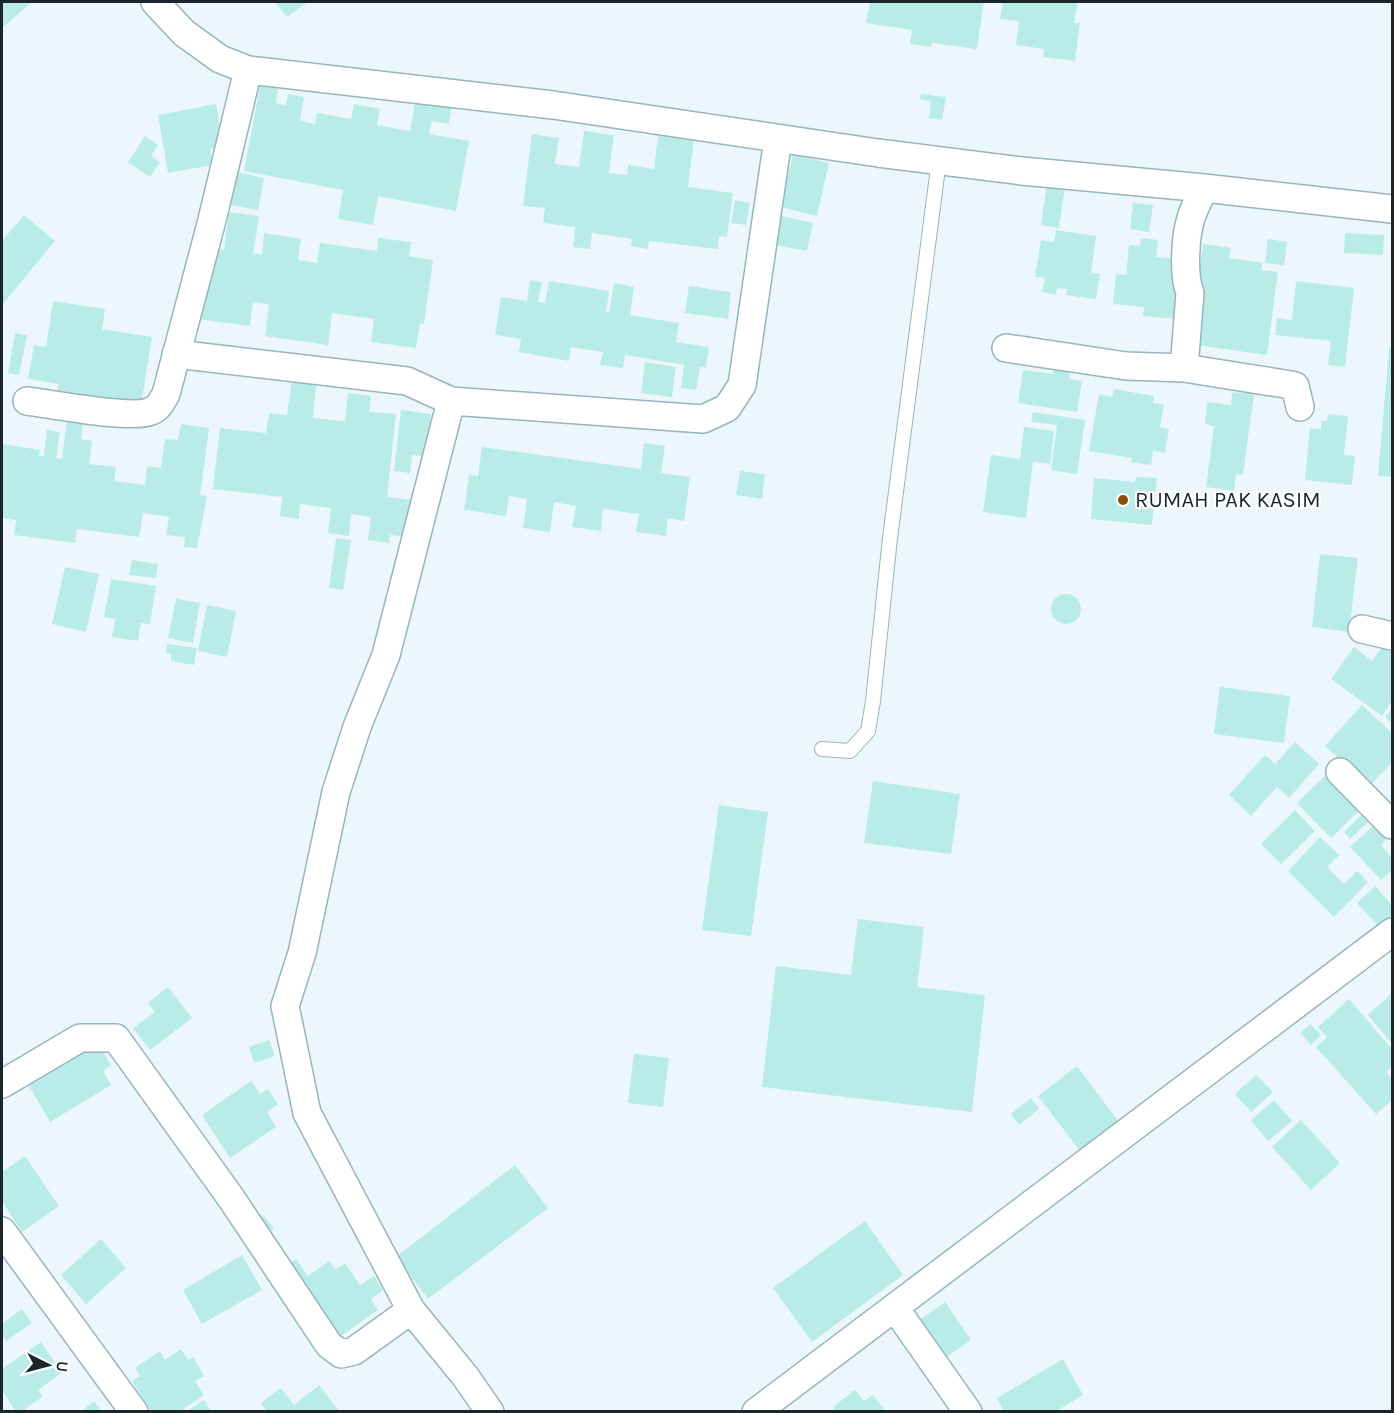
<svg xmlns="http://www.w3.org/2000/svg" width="1394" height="1413" font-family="Karla,sans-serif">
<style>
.building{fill:#b9ece9}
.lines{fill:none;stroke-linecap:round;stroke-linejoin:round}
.service-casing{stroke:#97b4bf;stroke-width:16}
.minor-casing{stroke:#97b4bf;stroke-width:30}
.service{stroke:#fff;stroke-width:14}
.minor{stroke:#fff;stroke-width:27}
.poi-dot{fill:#8b4e0d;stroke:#fff;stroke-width:2}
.labels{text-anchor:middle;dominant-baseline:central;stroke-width:4.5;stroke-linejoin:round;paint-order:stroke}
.poi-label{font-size:22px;fill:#1b262b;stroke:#fff;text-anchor:start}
</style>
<rect width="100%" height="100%" fill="#ebf7fc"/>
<path class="building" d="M 2,2 L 32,2 L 2,28 Z
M 275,2 L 308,2 L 287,17 Z
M 870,2 L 984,2 L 977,49 L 932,43 L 931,47 L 910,44 L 912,30 L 866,23 Z
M 1003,2 L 1078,2 L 1074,23 L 1080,23 L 1075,61 L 1043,57 L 1044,49 L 1016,45 L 1019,21 L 1000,19 Z
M 260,86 L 278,89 L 276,103 L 286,105 L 288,94 L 304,97 L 300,121 L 315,124 L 317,113 L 351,119 L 354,104 L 380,109 L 377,125 L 410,131 L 416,98 L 452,105 L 449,124 L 432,121 L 429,134 L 469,141 L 456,211 L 378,196 L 373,225 L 338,219 L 343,190 L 244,171 Z
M 921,94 L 946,97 L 942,120 L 929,118 L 931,101 L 920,99 Z
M 216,104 L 223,147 L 210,149 L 213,165 L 168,173 L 158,115 Z
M 584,131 L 614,135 L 609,173 L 627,175 L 628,165 L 654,169 L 658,136 L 694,140 L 688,187 L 733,193 L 727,237 L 719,236 L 718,249 L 649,241 L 648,249 L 631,246 L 632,239 L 592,233 L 590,249 L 573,247 L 575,227 L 543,223 L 545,208 L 523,206 L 532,134 L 559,138 L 555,164 L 579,167 Z
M 145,136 L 158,145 L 151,156 L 160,162 L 150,177 L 128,162 Z
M 793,154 L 829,163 L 817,216 L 781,207 Z
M 238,172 L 264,178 L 258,210 L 231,205 Z
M 1047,184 L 1065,187 L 1059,228 L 1041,225 Z
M 735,200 L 750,203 L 746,225 L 731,223 Z
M 1133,203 L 1153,205 L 1149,232 L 1130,229 Z
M 229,212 L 259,216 L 253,254 L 262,255 L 264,233 L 301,239 L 298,260 L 317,263 L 320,243 L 377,251 L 378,238 L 411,242 L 409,256 L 433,260 L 424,324 L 420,323 L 416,348 L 371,342 L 374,319 L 332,313 L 328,345 L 265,336 L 269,304 L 253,302 L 250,326 L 198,319 L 211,248 L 224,250 Z
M 24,215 L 55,241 L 2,305 L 2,241 Z
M 782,216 L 813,223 L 807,251 L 775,245 Z
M 1056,230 L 1096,236 L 1091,273 L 1100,274 L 1096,299 L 1066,295 L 1067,289 L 1057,288 L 1056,295 L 1042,292 L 1045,278 L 1035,277 L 1041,240 L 1054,242 Z
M 1345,233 L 1384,235 L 1383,255 L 1344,253 Z
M 1141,238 L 1158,240 L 1156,257 L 1181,259 L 1178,319 L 1143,316 L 1144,307 L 1113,304 L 1116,274 L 1126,275 L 1129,245 L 1140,246 Z
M 1268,239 L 1287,242 L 1284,265 L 1265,263 Z
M 1203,244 L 1231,248 L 1229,258 L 1263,263 L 1261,270 L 1278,272 L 1267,355 L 1189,344 Z
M 530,280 L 542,282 L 538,302 L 545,303 L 549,281 L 609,291 L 606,312 L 609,312 L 614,283 L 634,287 L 630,315 L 679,323 L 676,342 L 709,347 L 706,368 L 700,367 L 696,390 L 681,388 L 684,365 L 625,355 L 623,368 L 600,365 L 603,352 L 571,347 L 569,361 L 519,352 L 521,339 L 495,335 L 501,297 L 527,301 Z
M 1296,281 L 1354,288 L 1345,367 L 1328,365 L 1331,341 L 1275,335 L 1277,318 L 1292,320 Z
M 689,286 L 731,292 L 728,319 L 685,313 Z
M 53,301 L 105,309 L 102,329 L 152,337 L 141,405 L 57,392 L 59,384 L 28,379 L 34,345 L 46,347 Z
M 15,333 L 27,335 L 19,375 L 8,373 Z
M 1389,348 L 1392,349 L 1392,477 L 1378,476 Z
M 645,362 L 676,367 L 672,397 L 641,393 Z
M 1055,363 L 1071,366 L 1069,379 L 1082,381 L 1077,412 L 1018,403 L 1023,370 L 1053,374 Z
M 293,373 L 317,376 L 313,418 L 345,421 L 348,393 L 371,396 L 369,412 L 396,414 L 387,497 L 413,500 L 408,537 L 390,535 L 389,543 L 368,540 L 371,517 L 351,514 L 349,536 L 328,533 L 331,508 L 300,504 L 299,519 L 280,516 L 282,497 L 213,489 L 220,428 L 266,433 L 269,413 L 287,415 Z
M 1114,389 L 1154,396 L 1153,403 L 1164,404 L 1160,427 L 1169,429 L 1165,453 L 1153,451 L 1151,465 L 1131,462 L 1132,458 L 1089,451 L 1099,394 L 1112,397 Z
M 1232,392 L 1254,394 L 1243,475 L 1236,474 L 1234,491 L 1206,487 L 1214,426 L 1205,424 L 1207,402 L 1231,405 Z
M 401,410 L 431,414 L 426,456 L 412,455 L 410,473 L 394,471 Z
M 1033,412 L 1085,420 L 1077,474 L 1051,470 L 1057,425 L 1031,422 Z
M 1328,414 L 1348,416 L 1344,455 L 1355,456 L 1352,485 L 1305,480 L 1310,428 L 1321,429 L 1321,421 L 1327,421 Z
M 67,420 L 83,422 L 81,439 L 92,441 L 89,464 L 116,467 L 114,481 L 145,485 L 147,466 L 161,468 L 165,439 L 178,440 L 181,424 L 209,428 L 200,495 L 207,496 L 197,548 L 184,547 L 185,537 L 166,535 L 169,517 L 143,513 L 139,537 L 77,529 L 75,543 L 14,535 L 16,520 L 2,518 L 2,444 L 40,450 L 39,456 L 44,456 L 47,430 L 60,432 L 56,458 L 62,459 Z
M 1024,427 L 1054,431 L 1050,464 L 1033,462 L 1026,518 L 983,512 L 991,455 L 1020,459 Z
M 644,443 L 665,446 L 661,473 L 690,477 L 684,521 L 668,518 L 666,536 L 636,532 L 639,514 L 603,509 L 601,531 L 572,527 L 576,506 L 554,502 L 550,532 L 523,528 L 527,499 L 509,496 L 506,516 L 464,510 L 469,475 L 478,476 L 482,447 L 641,469 Z
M 740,471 L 765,474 L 762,499 L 736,495 Z
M 1136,477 L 1157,478 L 1152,525 L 1091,519 L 1094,478 L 1135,482 Z
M 336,538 L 351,540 L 343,590 L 329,588 Z
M 1320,554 L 1358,558 L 1349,632 L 1312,627 Z
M 132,560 L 158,564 L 156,578 L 129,575 Z
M 65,567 L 99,574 L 86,632 L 52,624 Z
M 111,579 L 156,586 L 150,624 L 141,623 L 138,641 L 112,637 L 115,619 L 104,617 Z
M1051 609a15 15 0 1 1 30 0a15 15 0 1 1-30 0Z
M 176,599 L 200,603 L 193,643 L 168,638 Z
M 207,605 L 236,611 L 227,657 L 198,651 Z
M 1385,643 L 1392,648 L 1392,701 L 1382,716 L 1331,679 L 1354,647 L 1372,661 Z
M 167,644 L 197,648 L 194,665 L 171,661 L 171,654 L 166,653 Z
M 1220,687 L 1290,696 L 1284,743 L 1214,734 Z
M 1362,705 L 1392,733 L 1392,762 L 1369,787 L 1325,746 Z
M 1392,708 L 1392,724 L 1385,717 Z
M 1295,742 L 1319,764 L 1289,798 L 1277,787 L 1251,816 L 1229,795 L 1265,755 L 1275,764 Z
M 1327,774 L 1361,809 L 1331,838 L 1297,803 Z
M 873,781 L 960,794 L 951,854 L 864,843 Z
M 719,805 L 768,812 L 751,936 L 702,930 Z
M 1295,810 L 1315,831 L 1281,864 L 1261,844 Z
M 1364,812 L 1371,819 L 1350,839 L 1344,832 Z
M 1375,824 L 1388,838 L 1381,845 L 1392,858 L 1392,870 L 1381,880 L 1350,847 Z
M 1320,837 L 1339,855 L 1327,867 L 1344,884 L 1357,871 L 1368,882 L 1334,917 L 1288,871 Z
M 1375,886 L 1392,905 L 1392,915 L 1379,927 L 1357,903 Z
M 858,919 L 924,927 L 917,987 L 985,995 L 972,1112 L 762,1087 L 776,966 L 851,975 Z
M 168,987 L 192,1018 L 150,1050 L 133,1028 L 155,1012 L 148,1003 Z
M 1392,993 L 1392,1044 L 1368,1015 Z
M 1349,999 L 1392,1049 L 1392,1067 L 1386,1072 L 1392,1079 L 1392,1100 L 1376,1114 L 1316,1047 L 1327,1037 L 1318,1027 Z
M 1310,1024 L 1321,1035 L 1311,1045 L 1300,1033 Z
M 269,1040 L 275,1056 L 254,1063 L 249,1047 Z
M 97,1042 L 111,1065 L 103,1071 L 111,1085 L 50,1122 L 28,1084 Z
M 634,1054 L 669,1058 L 663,1107 L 628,1103 Z
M 1077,1066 L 1119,1122 L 1080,1151 L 1038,1096 Z
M 1256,1075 L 1273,1092 L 1251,1112 L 1235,1094 Z
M 251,1081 L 260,1094 L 268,1089 L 278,1104 L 267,1112 L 276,1127 L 230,1158 L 202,1115 Z
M 1031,1098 L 1039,1109 L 1019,1125 L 1011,1114 Z
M 1274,1100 L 1292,1121 L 1268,1141 L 1251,1120 Z
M 1301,1120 L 1340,1163 L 1311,1190 L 1272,1147 Z
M 25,1156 L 59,1206 L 22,1232 L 2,1201 L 2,1172 Z
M 515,1165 L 548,1208 L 428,1299 L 396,1257 Z
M 263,1215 L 274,1228 L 262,1238 L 252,1225 Z
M 865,1221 L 903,1275 L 812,1342 L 773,1288 Z
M 101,1239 L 126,1268 L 86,1304 L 61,1275 Z
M 242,1255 L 262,1290 L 202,1324 L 183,1290 Z
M 296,1259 L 308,1276 L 329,1261 L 336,1270 L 345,1263 L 360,1285 L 374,1276 L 383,1290 L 371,1299 L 378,1310 L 334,1341 L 283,1269 Z
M 945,1302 L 971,1340 L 941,1361 L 915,1323 Z
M 22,1309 L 32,1323 L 6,1341 L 2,1334 L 2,1324 Z
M 41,1342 L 62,1373 L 38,1390 L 43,1396 L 21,1412 L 16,1412 L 2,1390 L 2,1369 Z
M 181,1349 L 188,1360 L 193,1357 L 204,1376 L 195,1381 L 204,1395 L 179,1412 L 151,1412 L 132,1381 L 140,1376 L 135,1368 L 160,1351 L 165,1360 Z
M 1063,1359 L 1083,1395 L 1055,1412 L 1004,1412 L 997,1398 Z
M 319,1385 L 338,1410 L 335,1412 L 267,1412 L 261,1403 L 281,1388 L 294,1405 Z
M 855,1390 L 864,1401 L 873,1395 L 886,1412 L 836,1412 L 833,1407 Z
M 204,1400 L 212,1412 L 186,1412 Z
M 94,1401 L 102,1412 L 81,1412 Z"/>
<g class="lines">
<g class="service-casing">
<path id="service" d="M 822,749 L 850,751 L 868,731 L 873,701 L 890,538 L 939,160"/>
</g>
<g class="minor-casing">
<path id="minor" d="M 155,2 L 184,33 L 220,59 L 248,70 L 553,105 L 878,153 L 1022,171 L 1204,188 L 1392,209
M 1006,348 L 1126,366 L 1184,368 L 1291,385 L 1295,386 L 1300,407
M 176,354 L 407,381 L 451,401 L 703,419 L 727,408 L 742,385 L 778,139
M 1184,368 L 1190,293 C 1183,275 1185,237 1191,218 C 1194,208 1200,198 1204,188
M 27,401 C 51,404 133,420 151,411 C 159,408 162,401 166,394 L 212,220 L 248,70
M 451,401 L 386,655 L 357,727 L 336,792 L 302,953 L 285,1006 L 307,1113 L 411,1310 L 465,1376 L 490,1412
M 1362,629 L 1392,636
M 1340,772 L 1392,825
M 2,1084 L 80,1038 L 116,1038 L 231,1198 L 329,1345 L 341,1354 L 354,1351 L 411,1310
M 2,1231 L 134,1412
M 895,1308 L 968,1412
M 756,1412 L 1392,932"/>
</g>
<use href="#service" class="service"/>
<use href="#minor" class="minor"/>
</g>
<circle class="poi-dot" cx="1123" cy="500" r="6"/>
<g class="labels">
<g class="poi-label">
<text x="1135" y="500">RUMAH PAK KASIM</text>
</g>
</g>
<rect width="1394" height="1413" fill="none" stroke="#1b262b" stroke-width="6"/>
<g transform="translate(48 1365) rotate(96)" stroke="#ffffff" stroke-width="4.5" paint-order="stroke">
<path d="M0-4.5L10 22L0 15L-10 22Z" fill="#1b262b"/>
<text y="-9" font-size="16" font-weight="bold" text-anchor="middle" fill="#1b262b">U</text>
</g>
</svg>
